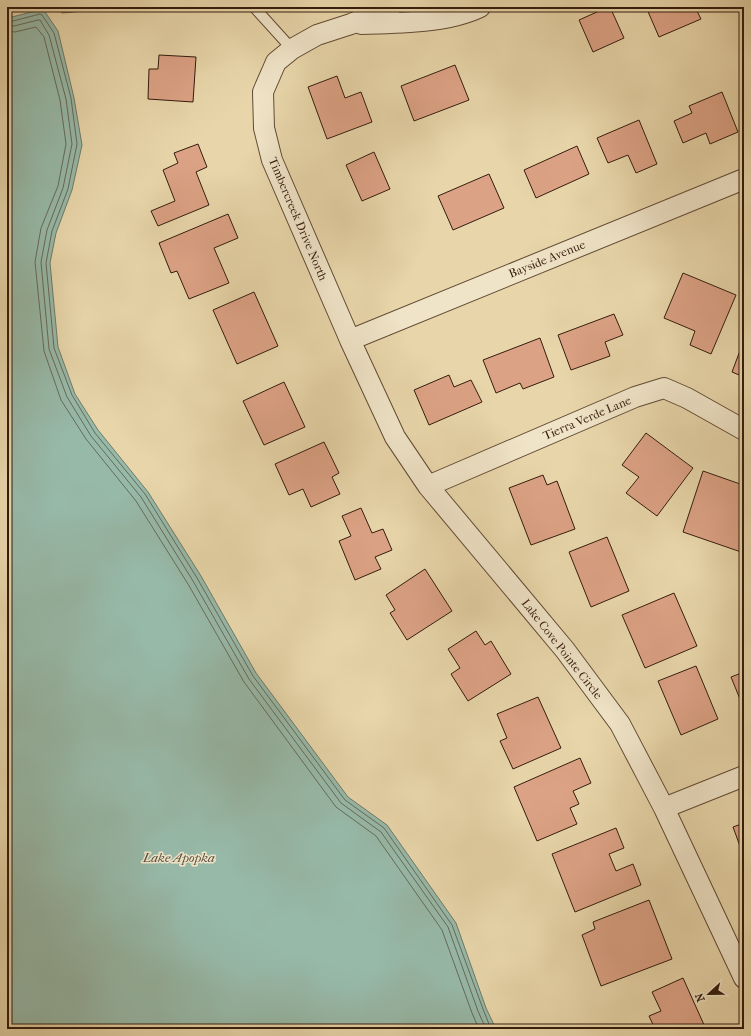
<svg xmlns="http://www.w3.org/2000/svg" width="751" height="1036" font-family="'IM FELL French Canon',serif">
<style>
.green{fill:#babd86;stroke:#776c4a}
.water{fill:#97b9a8;stroke:#6f7a6a}
.lines{fill:none;stroke-linecap:round;stroke-linejoin:round}
.shore{stroke:#666a5a;stroke-width:1}
.building{fill:#dca285;stroke:#341c0d}
.service-casing{stroke:#614a34;stroke-width:12}
.minor-casing{stroke:#614a34;stroke-width:22}
.service{stroke:#f0e4c8;stroke-width:10}
.minor{stroke:#f0e4c8;stroke-width:20}
.labels{text-anchor:middle;dominant-baseline:central;stroke-width:3;stroke-linejoin:round;paint-order:stroke}
.street-label{font-size:12px;fill:#341c0d;stroke:#f0e4c8}
.water-label{font-size:13px;font-style:italic;fill:#524b3c;stroke:#f0e4c8}
</style>
<rect width="100%" height="100%" fill="#e8d6aa"/>
<filter id="stains"><feTurbulence type="fractalNoise" baseFrequency=".005" numOctaves="4"/><feColorMatrix values="0 0 0 0 .2 0 0 0 0 .09 0 0 0 0 .02 0 0 0 .5 -.17"/></filter>
<radialGradient id="worn" r=".72"><stop offset=".6" stop-color="#630" stop-opacity="0"/><stop offset="1" stop-color="#630" stop-opacity=".3"/></radialGradient>
<path class="green" d="M 57,7 L 126,7 L 62,13 Z"/>
<path class="water" d="M 43,9 L 58,31 L 74,98 L 82,145 L 72,190 L 56,233 L 50,263 L 58,347 L 75,394 L 98,430 L 148,492 L 201,576 L 256,673 L 348,797 L 387,825 L 456,923 L 486,1008 L 496,1029 L 7,1029 L 7,14 L 12,17 Z"/>
<g class="lines">
<path class="shore" d="M 7,19 L 13,21 L 40,14 L 42,15 L 54,33 L 71,98 L 77,144 L 68,189 L 52,231 L 46,263 L 54,348 L 72,395 L 95,433 L 145,494 L 197,578 L 253,676 L 345,800 L 384,828 L 452,925 L 483,1009 L 491,1029
M 7,25 L 14,26 L 38,20 L 40,20 L 49,35 L 66,99 L 72,144 L 63,188 L 47,230 L 41,262 L 49,349 L 67,397 L 91,436 L 141,497 L 193,581 L 249,679 L 341,803 L 381,832 L 448,927 L 478,1011 L 486,1029
M 7,31 L 15,32 L 36,27 L 44,37 L 60,100 L 66,144 L 58,186 L 41,228 L 35,262 L 44,351 L 61,400 L 86,439 L 136,501 L 188,584 L 244,682 L 336,807 L 376,836 L 442,930 L 472,1013 L 479,1029"/>
</g>
<path class="building" d="M 608,7 L 610,7 L 624,38 L 593,52 L 579,20 Z
M 646,7 L 695,7 L 701,19 L 659,37 Z
M 159,55 L 196,57 L 193,102 L 148,99 L 149,69 L 158,69 Z
M 455,65 L 469,100 L 414,121 L 401,86 Z
M 337,76 L 345,98 L 361,92 L 372,122 L 327,139 L 308,87 Z
M 722,92 L 738,132 L 710,144 L 706,133 L 683,143 L 674,121 L 692,113 L 689,106 Z
M 639,120 L 657,164 L 636,173 L 628,155 L 608,163 L 597,138 Z
M 198,144 L 207,167 L 196,172 L 209,205 L 158,226 L 151,211 L 175,201 L 163,170 L 178,163 L 174,153 Z
M 577,146 L 589,174 L 536,198 L 524,170 Z
M 374,152 L 390,189 L 362,201 L 346,165 Z
M 489,174 L 504,208 L 453,230 L 438,196 Z
M 228,214 L 238,238 L 214,248 L 229,283 L 189,299 L 177,271 L 171,273 L 159,243 Z
M 683,273 L 736,295 L 711,354 L 690,345 L 695,331 L 664,318 Z
M 254,292 L 278,346 L 237,364 L 213,310 Z
M 614,314 L 623,335 L 605,342 L 610,356 L 571,370 L 558,335 Z
M 540,338 L 554,377 L 523,389 L 520,383 L 496,393 L 483,360 Z
M 744,340 L 744,377 L 732,372 Z
M 449,375 L 454,387 L 471,380 L 482,402 L 429,425 L 414,390 Z
M 284,382 L 305,427 L 264,445 L 243,401 Z
M 646,433 L 693,468 L 657,516 L 626,493 L 639,477 L 622,465 Z
M 324,442 L 339,473 L 332,477 L 340,494 L 311,507 L 303,489 L 289,495 L 275,464 Z
M 703,471 L 743,485 L 740,492 L 744,493 L 744,553 L 683,532 Z
M 543,475 L 547,485 L 557,481 L 575,529 L 531,545 L 509,488 Z
M 361,508 L 372,533 L 383,529 L 392,550 L 375,557 L 381,569 L 355,580 L 339,541 L 351,536 L 342,516 Z
M 607,537 L 629,591 L 591,607 L 569,552 Z
M 425,569 L 452,611 L 407,640 L 390,613 L 395,610 L 386,595 Z
M 674,593 L 697,646 L 645,668 L 622,615 Z
M 476,631 L 485,645 L 491,641 L 511,674 L 468,701 L 451,674 L 460,668 L 448,649 Z
M 696,666 L 718,719 L 681,735 L 658,681 Z
M 744,672 L 744,709 L 731,677 Z
M 538,697 L 561,748 L 513,769 L 500,741 L 507,738 L 497,714 Z
M 580,758 L 591,783 L 573,791 L 579,804 L 570,808 L 577,824 L 537,841 L 514,787 Z
M 744,823 L 744,857 L 733,827 Z
M 616,828 L 624,848 L 609,854 L 616,871 L 633,864 L 641,885 L 575,912 L 552,854 Z
M 649,900 L 672,959 L 601,986 L 582,935 L 595,929 L 593,922 Z
M 683,978 L 705,1027 L 701,1029 L 655,1029 L 649,1016 L 661,1011 L 652,992 Z"/>
<g class="lines">
<g class="service-casing">
<path id="service" d="M 254,7 L 292,49"/>
</g>
<g class="minor-casing">
<path id="minor" d="M 391,7 L 351,24 L 317,35 L 292,49 L 276,62 L 263,92 L 264,128 L 272,160 L 350,340 L 395,437 L 428,486 L 565,650 L 620,724 L 664,808 L 744,978
M 361,24 C 398,23 447,23 480,7
M 350,340 L 744,179
M 428,486 L 635,397 L 664,388 L 687,398 L 744,430
M 664,808 L 744,776"/>
</g>
<use href="#service" class="service"/>
<use href="#minor" class="minor"/>
</g>
<g class="labels">
<g class="street-label">
<text transform="translate(298 219) rotate(67)">Timbercreek Drive North</text>
<text transform="translate(547 259) rotate(-22)">Bayside Avenue</text>
<text transform="translate(587 418) rotate(-23)">Tierra Verde Lane</text>
<text transform="translate(562 649) rotate(52)">Lake Cove Pointe Circle</text>
</g>
<g class="water-label">
<text x="179" y="857">Lake Apopka</text>
</g>
</g>
<rect width="751" height="1036" fill="none" stroke="#e8d6aa" stroke-width="24"/>
<rect x="8" y="8" width="735" height="1020" fill="none" stroke="#341c0d" stroke-width="2"/>
<rect x="12" y="12" width="727" height="1012" fill="none" stroke="#341c0d"/>
<g transform="translate(709 994) rotate(248)" stroke="#f0e4c8" stroke-width="3" paint-order="stroke">
<path d="M0-3L7 15L0 10L-7 15Z" fill="#341c0d"/>
<text y="-6" font-size="11" font-weight="bold" text-anchor="middle" fill="#341c0d">N</text>
</g>
<rect width="100%" height="100%" filter="url(#stains)"/>
<rect width="100%" height="100%" fill="url(#worn)"/>
</svg>
